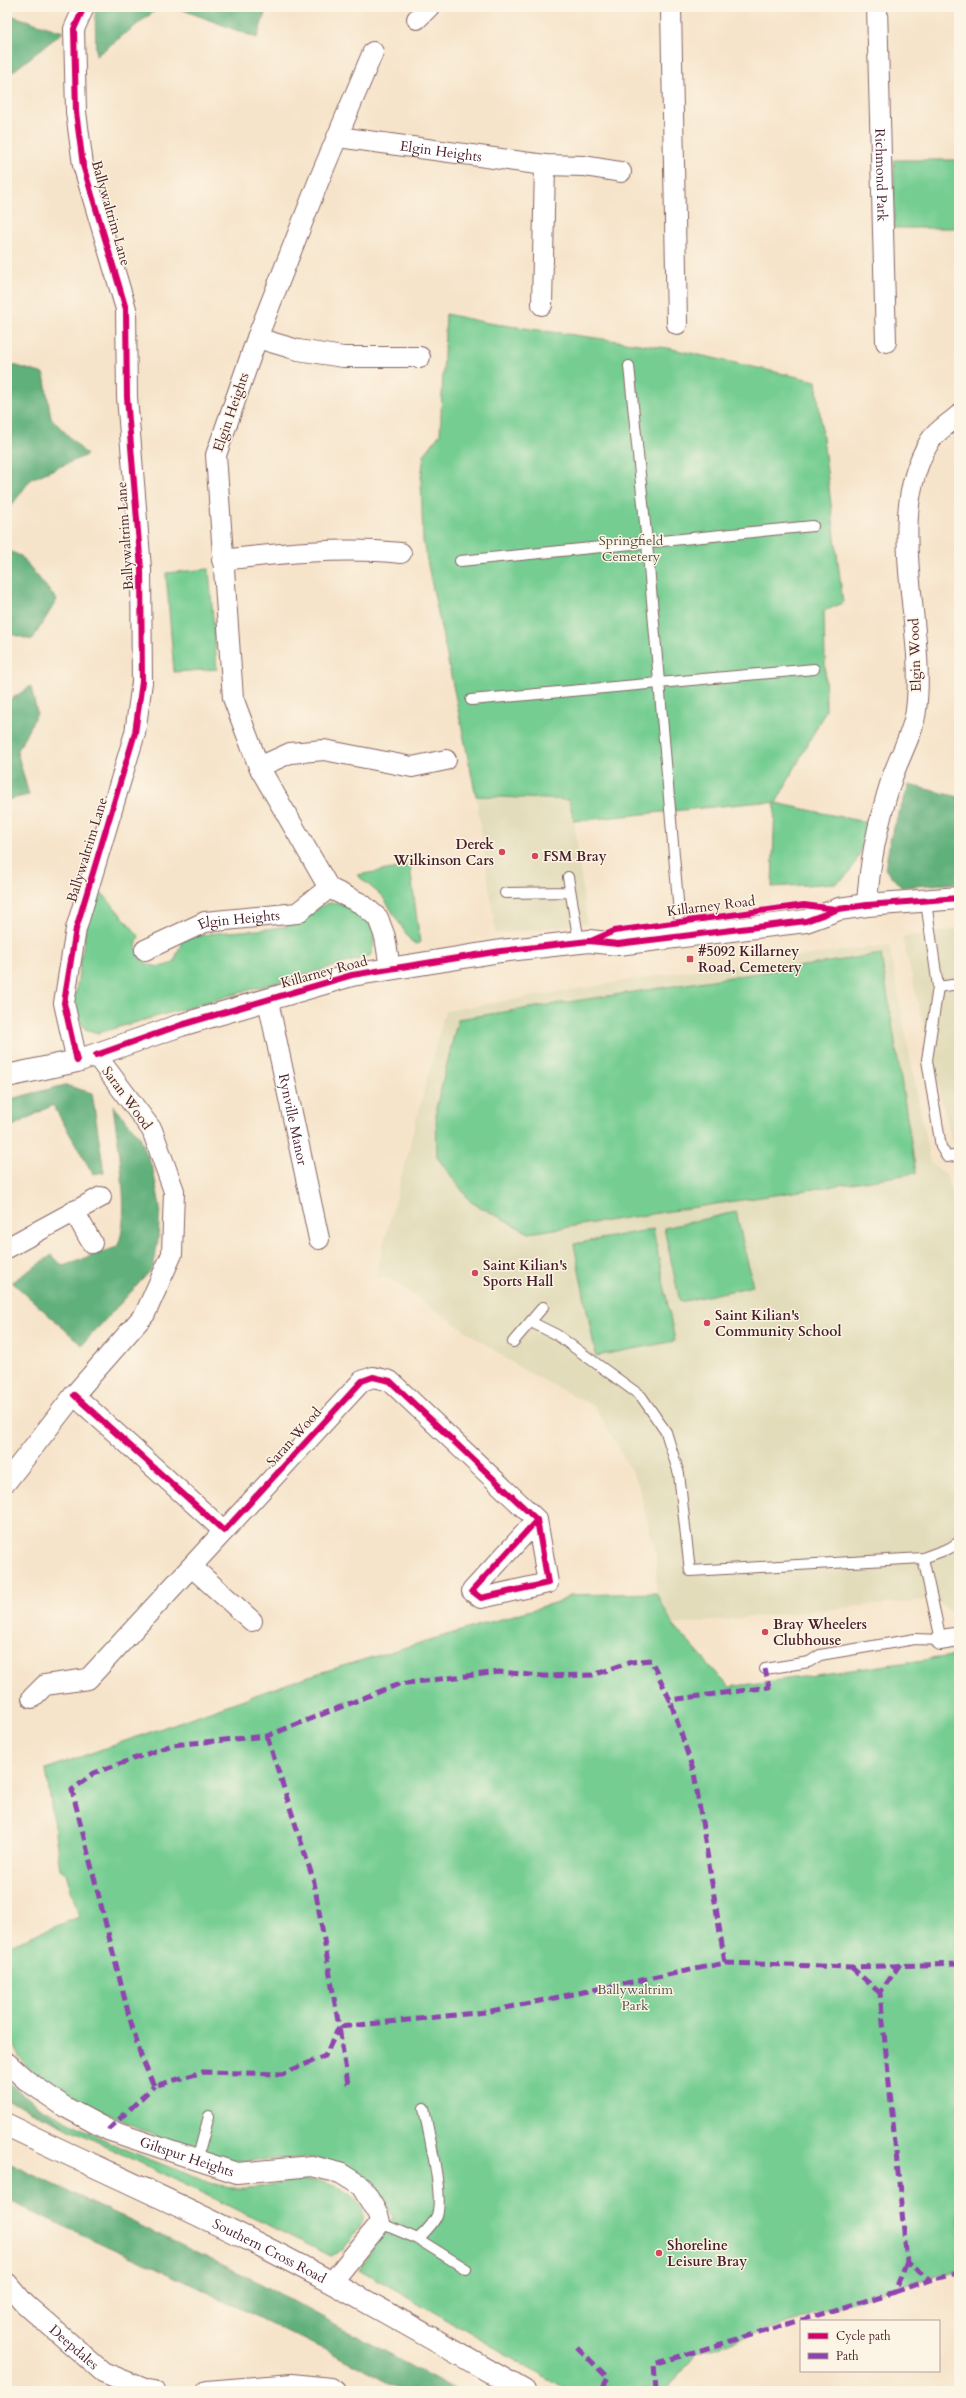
<svg xmlns="http://www.w3.org/2000/svg" width="966" height="2398" font-family="Cardo,serif">
<style>
.built{fill:#e2dcba}
.green{fill:#75cd92;stroke:#60765e}
.forest{fill:#60b07c;stroke:#556854}
.lines{fill:none;stroke-linecap:round;stroke-linejoin:round}
.lane-casing{stroke:#866463;stroke-width:12}
.street-casing{stroke:#866463;stroke-width:22}
.secondary-casing{stroke:#866463;stroke-width:24}
.lane{stroke:#fff;stroke-width:10}
.street{stroke:#fff;stroke-width:20}
.secondary{stroke:#fff;stroke-width:22}
.quiet{stroke:#8e44ad;stroke-width:5;stroke-dasharray:10 5;stroke-linecap:butt}
.cycleway-casing{stroke:#fcf5e5;stroke-width:8}
.cycleway{stroke:#d6006c;stroke-width:6}
.poi-dot{fill:#d1495b;stroke:#fcf5e5;stroke-width:1.5}
.labels{text-anchor:middle;dominant-baseline:central;stroke-width:3;stroke-linejoin:round;paint-order:stroke}
.street-label{font-size:14px;fill:#4a1f2b;stroke:#fcf5e5}
.park-label{font-size:14px;fill:#57534a;stroke:#fcf5e5}
.poi-label{font-size:14px;font-weight:bold;fill:#4a1f2b;stroke:#fcf5e5;text-anchor:start}
</style>
<rect width="100%" height="100%" fill="#fcf5e5"/>
<filter id="ink" filterUnits="userSpaceOnUse"><feTurbulence type="fractalNoise" baseFrequency=".025" numOctaves="2"/><feDisplacementMap in="SourceGraphic" scale="8" xChannelSelector="R" yChannelSelector="G"/><feConvolveMatrix kernelMatrix="1 2 1 2 8 2 1 2 1" color-interpolation-filters="sRGB"/></filter>
<filter id="wash" filterUnits="userSpaceOnUse"><feTurbulence type="fractalNoise" baseFrequency=".012" numOctaves="4" result="noise"/><feDisplacementMap in="SourceGraphic" scale="16" xChannelSelector="R" yChannelSelector="G"/><feGaussianBlur stdDeviation="0.9" result="paint"/><feColorMatrix in="noise" values="0 0 0 0 0 0 0 0 0 0 0 0 0 0 0 0 0 1.4 0 .05"/><feComposite in="paint" operator="in"/></filter>
<g filter="url(#wash)">
<rect width="100%" height="100%" fill="#f6e4ca"/>
<path class="built" d="M 476,796 L 569,800 L 574,821 L 587,923 L 496,934 Z
M 959,929 L 959,1165 L 958,1166 L 902,937 Z
M 889,945 L 930,1162 L 945,1174 L 952,1194 L 959,1236 L 959,1620 L 934,1599 L 673,1625 L 656,1593 L 656,1554 L 637,1481 L 595,1407 L 520,1368 L 390,1279 L 375,1277 L 445,1011 L 685,971 Z"/>
<path class="green" d="M 894,160 L 959,160 L 959,228 L 894,228 Z
M 446,314 L 488,323 L 668,348 L 816,381 L 843,603 L 824,611 L 826,710 L 776,803 L 869,823 C 862,845 857,873 836,883 L 772,887 L 775,803 L 761,802 L 574,821 L 569,800 L 476,796 L 423,541 L 421,478 L 424,455 L 440,434 Z
M 209,569 L 217,669 L 174,672 L 166,573 Z
M 410,866 L 420,943 L 415,944 L 410,940 L 383,897 L 357,875 Z
M 103,894 L 139,936 C 128,958 155,975 174,962 L 182,941 C 218,927 259,935 296,923 C 308,918 318,905 330,903 C 342,901 355,907 366,911 C 373,928 378,939 370,956 L 98,1033 L 85,1029 L 73,1011 L 91,896 Z
M 881,954 L 916,1173 L 529,1233 L 471,1202 L 437,1157 L 436,1108 L 458,1019 Z
M 736,1212 L 753,1286 L 680,1302 L 664,1228 Z
M 653,1229 L 675,1341 L 596,1356 L 574,1244 Z
M 656,1593 L 673,1625 L 729,1687 L 959,1655 L 959,2270 L 907,2284 L 696,2353 L 666,2391 L 569,2391 L 360,2269 L 393,2217 L 365,2175 L 314,2158 L 232,2161 L 173,2144 L 59,2091 L 36,2076 L 19,2057 L 7,2032 L 7,1946 L 79,1917 L 66,1873 L 60,1869 L 46,1769 L 309,1676 L 561,1601 L 571,1595 Z
M 26,2098 C 77,2128 127,2152 183,2172 C 196,2177 211,2185 225,2187 C 263,2194 299,2170 337,2187 C 351,2194 364,2204 364,2220 L 343,2250 L 331,2256 L 65,2126 Z"/>
<path class="forest" d="M 95,7 L 160,7 L 96,56 Z
M 175,7 L 267,7 L 257,38 Z
M 287,7 L 320,7 L 313,14 Z
M 7,14 L 63,32 L 7,76 Z
M 7,363 L 44,374 L 51,418 L 87,455 L 31,479 L 12,505 L 7,507 Z
M 7,550 L 21,556 L 57,600 L 32,640 L 7,633 Z
M 31,686 L 37,713 L 17,752 L 29,795 L 7,800 L 7,702 Z
M 909,785 L 959,797 L 959,883 L 901,887 L 885,869 L 891,836 Z
M 65,1085 L 92,1093 L 104,1172 L 93,1174 L 53,1105 L 7,1129 L 7,1100 Z
M 113,1105 L 140,1137 L 153,1170 L 160,1206 L 158,1240 L 153,1268 L 82,1345 L 12,1282 L 52,1255 L 63,1266 L 117,1247 C 132,1218 117,1139 113,1105 Z
M 7,2082 L 65,2126 L 7,2100 Z
M 7,2162 L 254,2280 L 458,2391 L 403,2391 L 355,2365 L 205,2291 L 7,2200 Z"/>
</g>
<g filter="url(#ink)">
<g class="lines">
<g class="lane-casing">
<path id="lane" d="M 629,366 L 647,543 L 681,936
M 460,561 L 813,526
M 471,700 L 814,669
M 568,877 L 579,942
M 505,893 L 570,892
M 926,902 L 938,987 L 927,1060 L 941,1147 L 947,1157 L 959,1155
M 938,987 L 959,984
M 531,1322 L 557,1335 L 641,1396 L 666,1432 L 679,1474 L 690,1571 L 923,1558 L 950,1548 L 959,1542
M 513,1342 L 543,1307
M 765,1669 L 809,1662 L 820,1655 L 915,1639 L 941,1640 L 923,1558
M 197,2160 L 209,2116
M 380,2223 L 418,2239 L 466,2269
M 418,2239 C 425,2232 434,2224 437,2215 C 444,2195 428,2132 424,2108"/>
</g>
<g class="street-casing">
<g id="street">
<path d="M 671,7 L 677,324"/>
<path id="s1" d="M 877,7 L 886,342"/>
<path d="M 417,19 L 429,7"/>
<path d="M 373,52 L 319,180 L 257,338 L 216,455 L 233,698 L 259,767 L 329,888 L 362,904 L 378,918 L 385,937 L 390,968"/>
<path id="s2" d="M 338,137 L 545,165 L 584,166 L 621,172"/>
<path d="M 542,305 L 545,165"/>
<path d="M 257,338 L 298,350 L 343,357 L 420,357"/>
<path d="M 222,560 C 282,553 342,547 401,553"/>
<path d="M 259,767 L 290,753 L 324,750 L 412,767 L 446,760"/>
<path d="M 867,905 C 869,863 879,819 892,778 C 899,757 914,731 916,710 C 927,625 882,518 930,441 C 936,431 950,423 959,415"/>
<path id="s3" d="M 145,950 L 205,922 L 297,913 L 329,888"/>
<path id="s4" d="M 268,1001 L 319,1239"/>
<path d="M 77,1061 L 64,1003 L 76,929 L 135,733 L 142,682 L 141,569 L 127,397 L 126,309 L 83,165 L 76,112 L 74,29 L 84,7"/>
<path d="M 74,1211 L 92,1243"/>
<path d="M 7,1248 L 101,1197"/>
<path d="M 74,1395 L 224,1531 L 362,1381 L 373,1377 L 390,1381 L 537,1520 L 472,1591 L 481,1598 L 548,1583 L 537,1520"/>
<path d="M 7,1481 L 74,1395 L 145,1314 L 172,1254 L 174,1191 L 152,1130 L 96,1055"/>
<path d="M 192,1567 L 252,1621"/>
<path d="M 941,1640 L 959,1637"/>
<path d="M 32,1698 L 45,1685 L 88,1679 L 224,1531"/>
<path id="s5" d="M 7,2063 L 26,2080 L 65,2107 L 108,2130 L 197,2160 L 237,2173 L 312,2166 L 340,2173 L 361,2186 L 378,2214 L 380,2223 L 332,2282"/>
<path id="s6" d="M 7,2283 L 25,2304 L 103,2372 L 147,2390 L 154,2391"/>
<path d="M 207,2391 L 292,2384 L 330,2388 L 335,2391"/>
</g>
</g>
<g class="secondary-casing">
<g id="secondary">
<path d="M 7,1076 L 77,1061 L 181,1025 L 352,975 L 501,951 L 589,941 L 618,944 L 806,921 L 839,909 L 867,905 L 959,898"/>
<path id="s7" d="M 7,2125 C 90,2165 174,2202 256,2243 C 347,2289 435,2340 524,2391"/>
</g>
</g>
<use href="#lane" class="lane"/>
<use href="#street" class="street"/>
<use href="#secondary" class="secondary"/>
<path class="quiet" d="M 267,1736 L 314,1882 L 339,2027 L 325,2056 L 282,2074 L 203,2072 L 154,2086 L 141,2056 L 129,2016 L 72,1790 L 94,1773 L 172,1745 L 267,1736 L 399,1684 L 499,1672 L 543,1676 L 593,1675 L 631,1662 L 651,1660 L 670,1700 L 769,1687 L 765,1669
M 725,1963 L 851,1967 L 959,1964
M 900,1964 L 880,1993 L 907,2262 L 930,2280
M 851,1967 L 880,1993
M 348,2084 L 339,2027 L 486,2012 L 725,1963 L 694,1773 L 670,1700
M 108,2130 L 154,2086
M 895,2292 L 930,2280 L 959,2274
M 577,2347 L 608,2378 L 601,2391
M 635,2391 L 644,2391
M 656,2391 L 654,2364 L 895,2292 L 907,2262"/>
<g class="cycleway-casing">
<path id="cycleway" d="M 591,941 L 614,931 L 680,922 L 804,905 L 835,909
M 96,1055 L 181,1025 L 352,975 L 501,951 L 589,941 L 618,944 L 806,921 L 839,909 L 867,905 L 959,898
M 77,1061 L 64,1003 L 76,929 L 135,733 L 142,682 L 141,569 L 127,397 L 126,309 L 83,165 L 76,112 L 74,29 L 84,7
M 74,1395 L 224,1531 L 362,1381 L 373,1377 L 390,1381 L 537,1520 L 472,1591 L 481,1598 L 548,1583 L 537,1520"/>
</g>
<use href="#cycleway" class="cycleway"/>
</g>
</g>
<g class="poi-dot">
<circle cx="502" cy="852" r="4"/>
<circle cx="535" cy="856" r="4"/>
<rect x="686" y="955" width="8" height="8" rx="2"/>
<circle cx="475" cy="1273" r="4"/>
<circle cx="707" cy="1323" r="4"/>
<circle cx="765" cy="1632" r="4"/>
<circle cx="659" cy="2253" r="4"/>
</g>
<g class="labels">
<g class="street-label">
<text stroke="none"><textPath href="#s2" startOffset="104">Elgin Heights</textPath></text>
<text stroke="none"><textPath href="#s1" startOffset="168">Richmond Park</textPath></text>
<text transform="translate(111 213) rotate(74)">Ballywaltrim Lane</text>
<text transform="translate(231 412) rotate(-71)">Elgin Heights</text>
<text transform="translate(125 536) rotate(-94)">Ballywaltrim Lane</text>
<text transform="translate(915 655) rotate(-92)">Elgin Wood</text>
<text transform="translate(87 850) rotate(-73)">Ballywaltrim Lane</text>
<text transform="translate(711 906) rotate(-7)">Killarney Road</text>
<text stroke="none"><textPath href="#s3" startOffset="100">Elgin Heights</textPath></text>
<text transform="translate(324 972) rotate(-15)">Killarney Road</text>
<text transform="translate(127 1098) rotate(54)">Saran Wood</text>
<text stroke="none"><textPath href="#s4" startOffset="121">Rynville Manor</textPath></text>
<text transform="translate(294 1437) rotate(-48)">Saran Wood</text>
<text stroke="none"><textPath href="#s5" startOffset="205">Giltspur Heights</textPath></text>
<text stroke="none"><textPath href="#s7" startOffset="291">Southern Cross Road</textPath></text>
<text stroke="none"><textPath href="#s6" startOffset="93">Deepdales</textPath></text>
</g>
<g class="park-label">
<text x="631" y="540">Springfield<tspan x="631" dy="16">Cemetery</tspan></text>
<text x="635" y="1989">Ballywaltrim<tspan x="635" dy="16">Park</tspan></text>
</g>
<g class="poi-label">
<text x="494" y="844" text-anchor="end">Derek<tspan x="494" dy="16">Wilkinson Cars</tspan></text>
<text x="543" y="856">FSM Bray</text>
<text x="698" y="951">#5092 Killarney<tspan x="698" dy="16">Road, Cemetery</tspan></text>
<text x="483" y="1265">Saint Kilian's<tspan x="483" dy="16">Sports Hall</tspan></text>
<text x="715" y="1315">Saint Kilian's<tspan x="715" dy="16">Community School</tspan></text>
<text x="773" y="1624">Bray Wheelers<tspan x="773" dy="16">Clubhouse</tspan></text>
<text x="667" y="2245">Shoreline<tspan x="667" dy="16">Leisure Bray</tspan></text>
</g>
</g>
<rect width="966" height="2398" fill="none" stroke="#fcf5e5" stroke-width="24"/>
<rect x="800" y="2320" width="140" height="52" fill="#fcf5e5" stroke="#b59f9b"/>
<rect x="808" y="2333" width="20" height="6" fill="#d6006c" stroke="#b59f9b"/>
<text x="836" y="2340" font-size="12" fill="#4a1f2b">Cycle path</text>
<rect x="808" y="2353" width="20" height="6" fill="#8e44ad" stroke="#b59f9b"/>
<text x="836" y="2360" font-size="12" fill="#4a1f2b">Path</text>
</svg>
